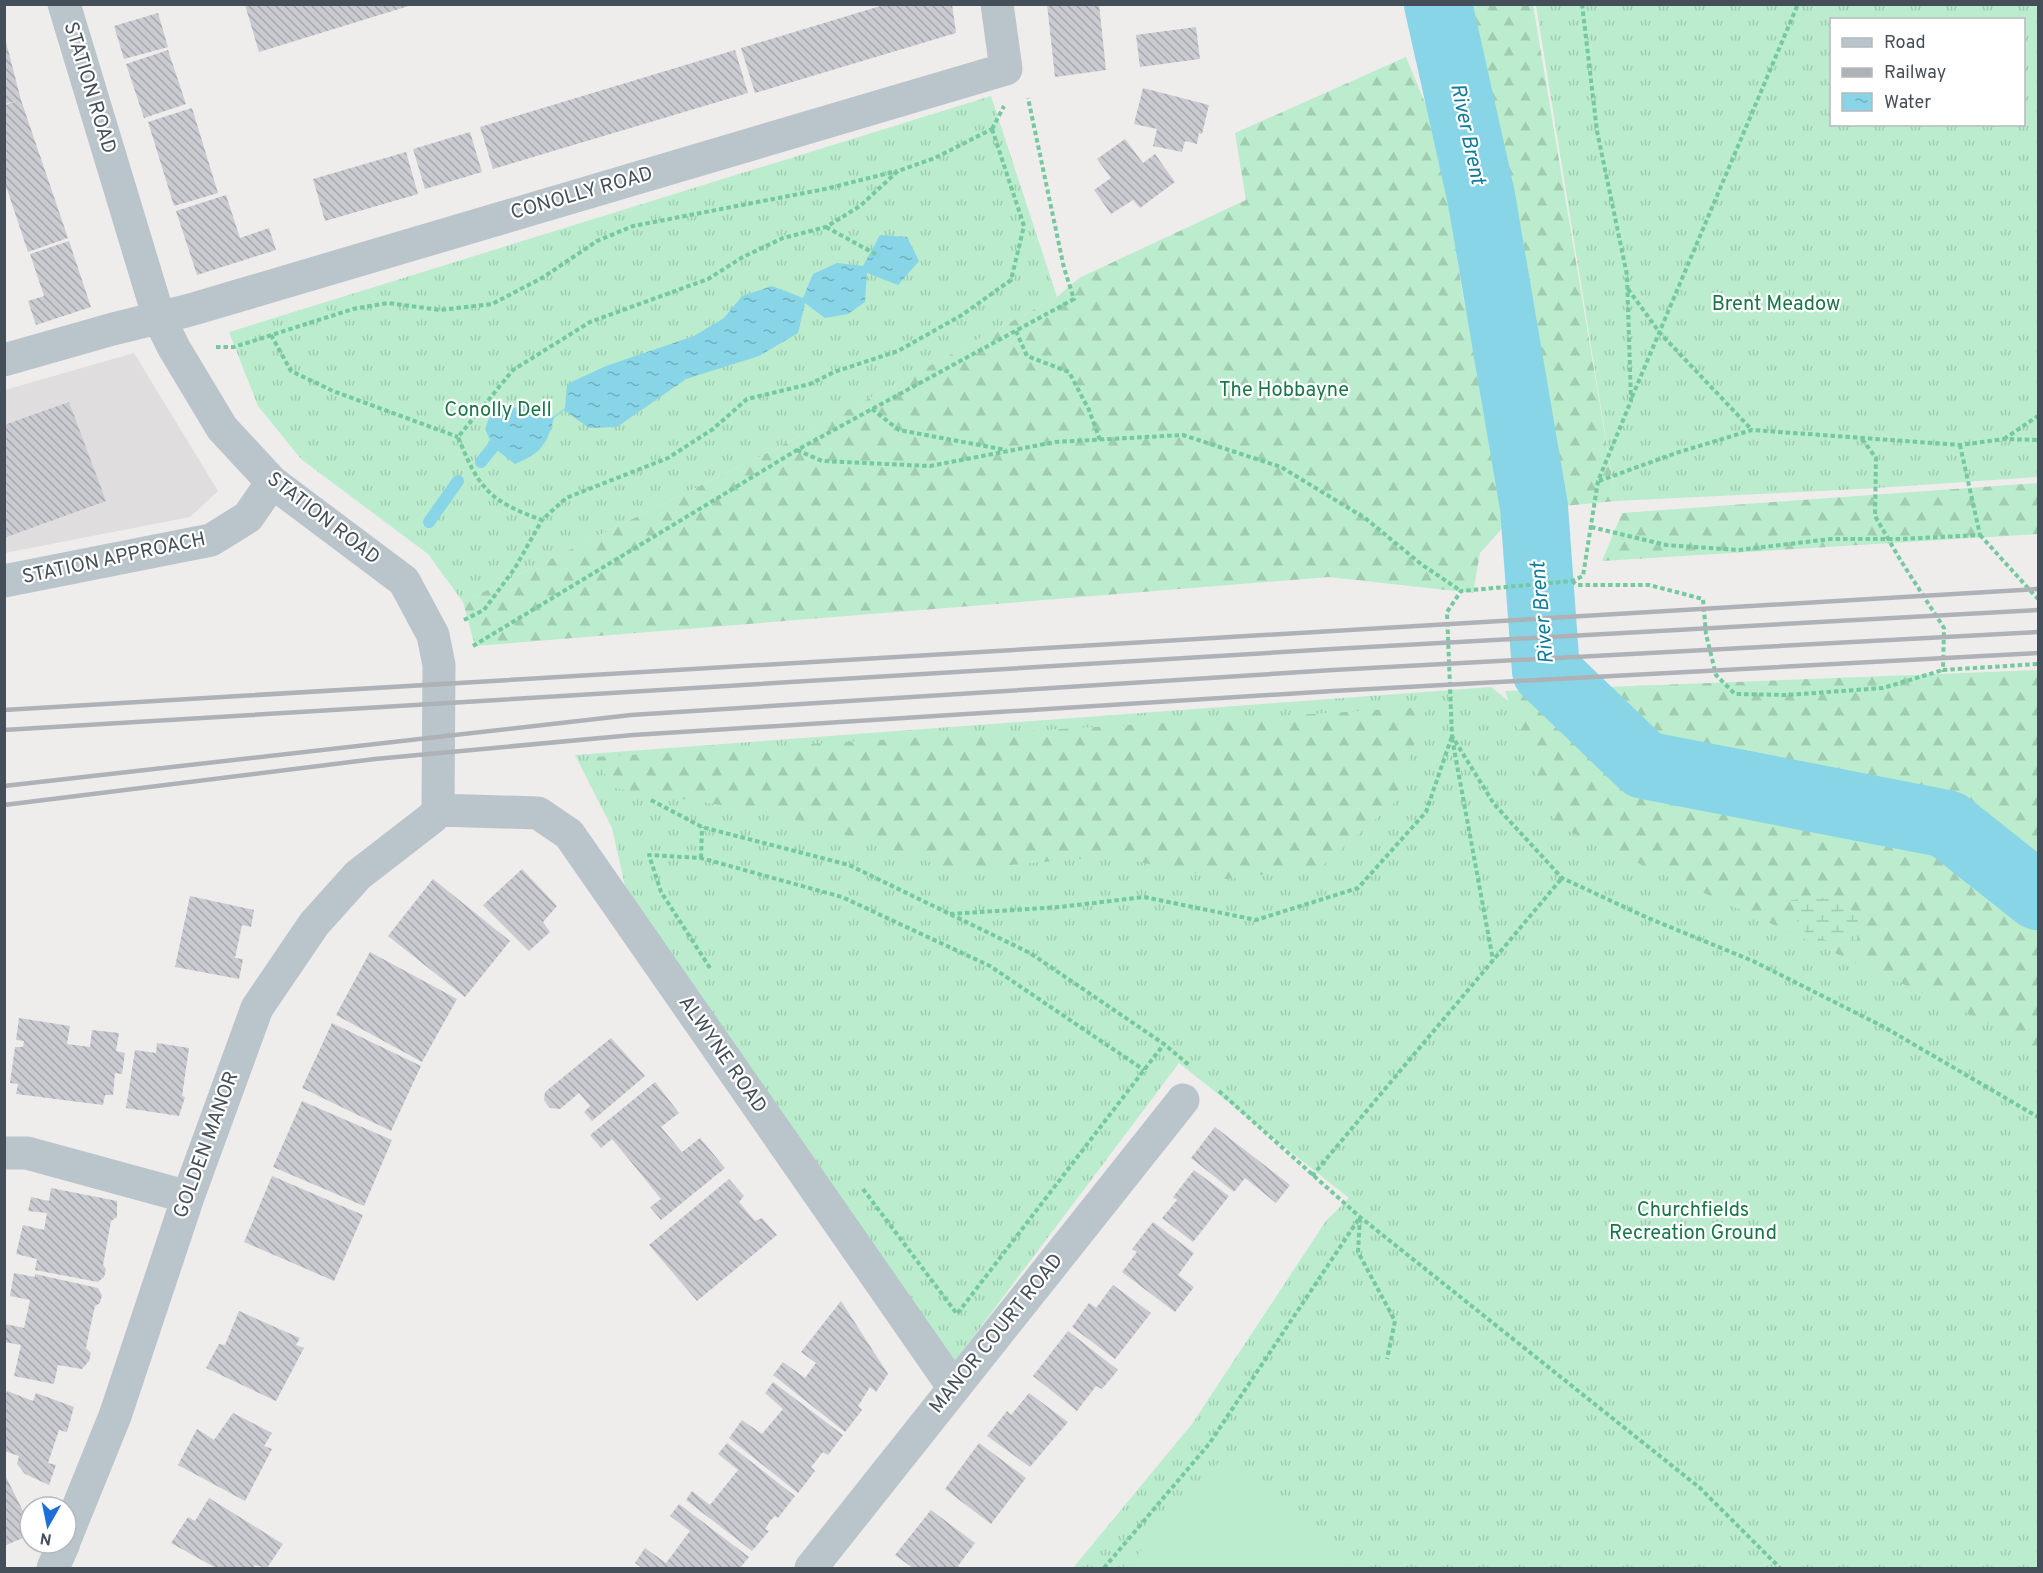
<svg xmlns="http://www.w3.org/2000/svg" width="2043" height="1573" font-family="Overpass,sans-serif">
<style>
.education{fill:#e0ddde}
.grass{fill:url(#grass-tufts);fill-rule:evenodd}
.forest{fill:url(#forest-firs)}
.wetland{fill:url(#wetland-marsh)}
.garden{fill:#baeccd}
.water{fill:url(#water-ripples)}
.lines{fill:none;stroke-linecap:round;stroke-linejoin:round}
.stream{stroke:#88d5e8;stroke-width:12}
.river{stroke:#88d5e8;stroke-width:68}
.building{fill:url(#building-back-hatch)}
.path{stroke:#74c99f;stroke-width:4;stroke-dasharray:4.5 3;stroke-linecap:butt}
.minor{stroke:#bac4cb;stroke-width:33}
.rail{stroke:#aeb1b6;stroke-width:4.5}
.labels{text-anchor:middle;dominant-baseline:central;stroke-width:4.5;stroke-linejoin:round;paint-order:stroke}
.street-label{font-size:20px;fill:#454f59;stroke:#fff}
.park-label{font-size:20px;fill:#197747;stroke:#fff}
.water-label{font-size:21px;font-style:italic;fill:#107d9a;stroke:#fff}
</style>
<defs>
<pattern id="grass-tufts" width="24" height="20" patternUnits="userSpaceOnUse" patternTransform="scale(1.5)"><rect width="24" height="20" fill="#baeccd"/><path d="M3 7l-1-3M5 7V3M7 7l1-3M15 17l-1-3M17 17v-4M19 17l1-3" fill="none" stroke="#a1ccb2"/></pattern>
<pattern id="forest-firs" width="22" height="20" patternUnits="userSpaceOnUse" patternTransform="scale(1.5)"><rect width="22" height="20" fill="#baeccd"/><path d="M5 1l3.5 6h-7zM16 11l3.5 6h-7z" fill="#a1ccb2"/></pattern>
<pattern id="wetland-marsh" width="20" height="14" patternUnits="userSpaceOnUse" patternTransform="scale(1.5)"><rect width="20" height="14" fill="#baeccd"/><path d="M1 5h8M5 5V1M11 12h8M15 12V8" fill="none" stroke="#a1ccb2"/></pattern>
<pattern id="water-ripples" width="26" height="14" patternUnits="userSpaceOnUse" patternTransform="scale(1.5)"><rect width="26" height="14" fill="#88d5e8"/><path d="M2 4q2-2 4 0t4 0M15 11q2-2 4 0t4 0" fill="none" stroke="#71afbf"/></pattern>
<pattern id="building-back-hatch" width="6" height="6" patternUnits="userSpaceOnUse" patternTransform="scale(1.5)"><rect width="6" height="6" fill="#c9cbd1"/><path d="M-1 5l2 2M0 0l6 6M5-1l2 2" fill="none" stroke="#a5a7ad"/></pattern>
</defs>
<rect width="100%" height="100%" fill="#efecec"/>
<path class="education" d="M 134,353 L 218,491 L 190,517 L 5,553 L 5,390 Z"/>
<path class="grass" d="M 1536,5 L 2038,5 L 2038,477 L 1861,489 L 1616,501 ZM 1832,20 L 2024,20 L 2024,124 L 1832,124 Z
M 991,96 L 1057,297 L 773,450 L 463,602 L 428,554 L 301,459 L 258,406 L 229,332 Z
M 1491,687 L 1627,796 L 2038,998 L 2038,1568 L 1073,1568 L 1192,1424 L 1326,1221 L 1349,1198 L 1179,1063 L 952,1365 L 626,890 L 612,828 L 575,755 Z"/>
<path class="forest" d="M 1456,5 L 1533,5 L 1616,501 L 1553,507 L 1495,189 Z
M 1406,57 L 1437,132 L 1463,296 L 1508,522 L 1480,553 L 1473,593 L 1329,577 L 475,646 L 463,602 L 773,450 L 1057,297 L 1079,278 L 1246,200 L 1235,133 Z
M 2038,483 L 2038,534 L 1602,561 L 1622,513 Z
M 2038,670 L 2038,1051 L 1986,1022 L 1555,825 L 1505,691 Z
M 1427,707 L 1394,803 L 1320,868 L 1225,879 L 1109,856 L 956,870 L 782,815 L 614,788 L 594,757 Z"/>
<path class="wetland" d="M 1836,897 L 1858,916 L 1857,940 C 1840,941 1813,943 1801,928 C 1796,921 1794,908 1791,900 Z"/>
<path class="garden" d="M 1225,1455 L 1355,1568 L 1126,1568 Z"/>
<path class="water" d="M 880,235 L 907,237 L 919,261 L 898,285 L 867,273 L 865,302 L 848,314 L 825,318 L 805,303 L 798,333 L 759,356 L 686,379 L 617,427 L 589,428 L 564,410 L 554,418 C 547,445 541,453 515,464 L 493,447 L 485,429 L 491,413 L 531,404 L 553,417 L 565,408 L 567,384 L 606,366 L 694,336 L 724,318 L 742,296 L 772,286 L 803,298 L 813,274 L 837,263 L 863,266 Z"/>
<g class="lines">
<path class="stream" d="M 481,462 L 493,447
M 429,522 L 458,481"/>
<path class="river" d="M 1438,4 L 1481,196 L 1534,507 L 1546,671 L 1644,765 L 1947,824 L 2038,896"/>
</g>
<path class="building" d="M 887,4 L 952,4 L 956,33 L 755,93 L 741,48 Z
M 1047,4 L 1099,4 L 1106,70 L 1055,77 Z
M 245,5 L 412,5 L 259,52 Z
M 158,13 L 168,47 L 124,59 L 114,26 Z
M 1196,27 L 1200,59 L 1140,67 L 1136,35 Z
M 5,38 L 21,100 L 68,238 L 28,252 L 5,183 L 5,105 L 17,101 L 4,104 Z
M 168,50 L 186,104 L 144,118 L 126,64 Z
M 735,50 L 748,93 L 493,169 L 480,127 Z
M 1143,88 L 1209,105 L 1202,134 L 1199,133 L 1197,144 L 1185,141 L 1182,152 L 1153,146 L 1157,129 L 1134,124 Z
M 192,108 L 218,193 L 174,206 L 148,122 Z
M 470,132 L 482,172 L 425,189 L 413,149 Z
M 1125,139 L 1143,163 L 1155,154 L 1175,182 L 1140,208 L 1133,200 L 1111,214 L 1094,190 L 1111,178 L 1097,159 Z
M 406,152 L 418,194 L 325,221 L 313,179 Z
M 226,195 L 240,238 L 269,228 L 276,250 L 197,275 L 176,211 Z
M 69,241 L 91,307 L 36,325 L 28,301 L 44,296 L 30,254 Z
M 69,402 L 106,501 L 4,538 L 4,425 Z
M 522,869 L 557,906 L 543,922 L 550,932 L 529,951 L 483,905 Z
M 433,879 L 510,941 L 465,997 L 388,936 Z
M 190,896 L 254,910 L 251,927 L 242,925 L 235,958 L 243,959 L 239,979 L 175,967 Z
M 370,952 L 457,999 L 422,1062 L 336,1015 Z
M 19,1018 L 70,1026 L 67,1044 L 90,1047 L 92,1030 L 119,1033 L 116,1051 L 125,1053 L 122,1074 L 115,1073 L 113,1095 L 105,1095 L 103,1105 L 16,1094 L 18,1084 L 10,1083 L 15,1047 L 23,1047 L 24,1041 L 16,1040 Z
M 332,1023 L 421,1066 L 391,1131 L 302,1088 Z
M 611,1038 L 645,1076 L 592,1121 L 584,1112 L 590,1106 L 579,1093 L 560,1109 L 550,1108 L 544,1100 L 545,1092 Z
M 157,1043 L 189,1048 L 182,1096 L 185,1097 L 179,1116 L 126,1108 L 135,1050 L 156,1053 Z
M 655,1082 L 679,1113 L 661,1127 L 682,1152 L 700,1138 L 725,1168 L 661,1220 L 650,1207 L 661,1199 L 636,1168 L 612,1139 L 601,1148 L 590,1135 Z
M 302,1101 L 392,1140 L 364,1206 L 273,1167 Z
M 1215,1127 L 1290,1185 L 1276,1203 L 1245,1178 L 1234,1192 L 1191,1158 Z
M 1194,1170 L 1229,1196 L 1193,1242 L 1162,1218 L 1177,1200 L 1173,1197 Z
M 272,1176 L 363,1215 L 334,1281 L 244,1242 Z
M 729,1179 L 744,1196 L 739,1202 L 755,1221 L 762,1218 L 777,1235 L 697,1301 L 649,1245 Z
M 51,1188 L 117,1201 L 117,1217 L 111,1221 L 103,1265 L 106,1269 L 104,1277 L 98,1282 L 35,1270 L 37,1259 L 16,1254 L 23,1225 L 44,1230 L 47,1213 L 28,1211 L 31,1197 L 49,1201 Z
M 1153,1222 L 1194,1253 L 1178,1275 L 1194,1287 L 1175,1312 L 1122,1272 L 1137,1252 L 1132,1249 Z
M 14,1273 L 35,1277 L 35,1274 L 98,1288 L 102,1295 L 100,1303 L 95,1306 L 90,1328 L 86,1348 L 91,1353 L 89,1361 L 82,1369 L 58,1365 L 54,1384 L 14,1376 L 21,1345 L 4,1342 L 5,1324 L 24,1328 L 30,1300 L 10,1296 Z
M 1113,1285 L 1151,1313 L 1115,1359 L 1072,1327 L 1089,1303 L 1096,1308 Z
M 841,1301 L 888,1374 L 876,1392 L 870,1387 L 858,1406 L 862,1410 L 845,1432 L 773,1375 L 783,1362 L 805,1378 L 816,1363 L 801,1352 Z
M 239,1311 L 300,1338 L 296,1345 L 304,1348 L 276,1401 L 206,1368 L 219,1344 L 225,1345 Z
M 1068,1331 L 1118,1370 L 1102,1389 L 1096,1386 L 1077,1411 L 1033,1376 Z
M 773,1382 L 843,1435 L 828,1455 L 823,1452 L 811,1467 L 815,1471 L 798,1493 L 729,1438 L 742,1420 L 762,1434 L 783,1409 L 765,1393 Z
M 7,1391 L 33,1401 L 36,1393 L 74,1407 L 67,1432 L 59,1430 L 48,1463 L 56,1465 L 49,1485 L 25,1474 L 17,1464 L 19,1456 L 4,1451 L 5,1398 Z
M 1029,1393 L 1068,1422 L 1030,1467 L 987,1436 L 1007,1411 L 1011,1415 Z
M 233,1413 L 272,1433 L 264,1446 L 272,1449 L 245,1501 L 178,1465 L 197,1429 L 214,1440 Z
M 727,1443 L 795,1496 L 778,1518 L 775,1516 L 770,1521 L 765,1529 L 769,1531 L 752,1551 L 686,1500 L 692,1491 L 710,1505 L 738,1470 L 718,1454 Z
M 979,1443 L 1026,1478 L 991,1524 L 945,1489 Z
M 4,1473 L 30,1525 L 30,1535 L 4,1546 Z
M 209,1498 L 283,1544 L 267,1568 L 255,1565 L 253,1568 L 216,1568 L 171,1543 L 188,1517 L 195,1521 Z
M 679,1504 L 749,1557 L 740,1568 L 642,1568 L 635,1563 L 645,1548 L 666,1563 L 690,1531 L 670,1516 Z
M 931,1510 L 975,1543 L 958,1566 L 961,1568 L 913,1568 L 895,1555 Z"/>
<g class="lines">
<path class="path" d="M 1582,4 L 1597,131 L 1627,275 L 1631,401 L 1598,481 L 1583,576 L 1572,581 L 1461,591 L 1447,612 L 1452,736 L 1494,804 L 1562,878 L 1648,918 L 1753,961 L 1884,1027 L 2038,1117
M 992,129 L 1024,226 L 1011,280 L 962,315 L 898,351 L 834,372 L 810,384 L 747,399 L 713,429 L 668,458 L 566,498 L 542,520 C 489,501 479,489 458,437 L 513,370 L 590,322 L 708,279 L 743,257 L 783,238 L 826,227 L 860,206 L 898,171 L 935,158 Z
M 992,129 L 1004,106
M 826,227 L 879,256
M 1628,289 L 1660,333 L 1752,430
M 1016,331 L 1027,356 L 1069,372 L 1089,410 L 1100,440
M 271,335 L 291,371 L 333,391 L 458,437
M 216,347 L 234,347 L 353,309 L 388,303 L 440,310 L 492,304 L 542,278 L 597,241 L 633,226 L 825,189 L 897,171
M 1632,397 L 1798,4
M 872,409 L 899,430 L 1006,450
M 1862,439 L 1876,458 L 1875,516 L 1901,561 L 1944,628 L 1943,670 L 2038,664
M 2004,439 L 2038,416
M 797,450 L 822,461 L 930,466 L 1055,442 L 1183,435 L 1281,467 L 1365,518 L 1421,564 L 1461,591
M 1599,481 L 1676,453 L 1752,430 L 1960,445 L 2004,439 L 2038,440
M 1591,527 L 1666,545 L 1738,550 L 1831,539 L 1901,539 L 1980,535 L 1960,445
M 1980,535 L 2038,599
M 1572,581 L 1577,585 L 1649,585 L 1703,599 L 1706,634 L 1716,675 L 1735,694 L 1787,695 L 1883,688 L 1943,670
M 464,620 L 484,610 L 515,568 L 542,520
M 473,646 L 797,450 L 1074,299 L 1064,268 L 1028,98
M 1452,738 L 1493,960
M 651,800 L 702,827 L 849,865 L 1030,953 L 1164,1044 L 1189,1065
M 701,858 L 702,827
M 950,914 L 1060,907 L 1144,897 L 1256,920 L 1358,888 L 1426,812 L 1452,736
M 710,968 L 661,892 L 649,855 L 701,858 L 842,897 L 990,966 L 1144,1070
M 1219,1091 L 1360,1217 L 1700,1488 L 1780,1568
M 1312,1176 L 1562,878
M 863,1189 L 957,1314 L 1164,1044
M 1360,1218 L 1358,1252 L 1395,1321 L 1387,1359
M 1104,1568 L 1209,1444 L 1360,1217"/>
<path class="minor" d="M 64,4 L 159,318 L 174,348 L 222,428 L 272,482 L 404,581 L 433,635 L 439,665 L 438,810
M 4,360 L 113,329 L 190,310 L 1006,69 L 997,4
M 4,581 L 211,540 L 248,517 L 272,482
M 438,810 L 538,813 L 569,834 L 954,1388
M 4,1153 L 27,1153 L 188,1197
M 66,1537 L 115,1416 L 188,1197 L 257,1008 L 314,924 L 358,875 L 433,817 L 438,810
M 53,1568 L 64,1543
M 811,1568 L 1183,1100"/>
<path class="rail" d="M 4,710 L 2038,589
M 4,730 L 1332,649 L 2038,610
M 4,786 L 631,715 L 1333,670 L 2038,632
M 4,805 L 375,759 L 633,735 L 1333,691 L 2038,653"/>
</g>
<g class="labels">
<g class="street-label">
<text transform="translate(89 88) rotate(73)">STATION ROAD</text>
<text transform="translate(582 194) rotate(-16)">CONOLLY ROAD</text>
<text transform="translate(323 519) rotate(38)">STATION ROAD</text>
<text transform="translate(114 559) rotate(-12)">STATION APPROACH</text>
<text transform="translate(722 1055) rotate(55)">ALWYNE ROAD</text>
<text transform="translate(207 1145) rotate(-70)">GOLDEN MANOR</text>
<text transform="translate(997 1334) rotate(-51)">MANOR COURT ROAD</text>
</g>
<g class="park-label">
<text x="1776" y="305">Brent Meadow</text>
<text x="1284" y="391">The Hobbayne</text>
<text x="498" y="411">Conolly Dell</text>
<text x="1693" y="1211">Churchfields<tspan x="1693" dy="23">Recreation Ground</tspan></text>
</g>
<g class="water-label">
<text transform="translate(1467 134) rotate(78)">River Brent</text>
<text transform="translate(1543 613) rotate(-95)">River Brent</text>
</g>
</g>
<rect width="2043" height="1573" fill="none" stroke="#454f59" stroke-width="12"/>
<rect x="1830" y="18" width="195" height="108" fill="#ffffff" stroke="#b5b9bd" stroke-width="1.5"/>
<rect x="1842" y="38" width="30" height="9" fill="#bac4cb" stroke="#b5b9bd" stroke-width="1.5"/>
<text x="1884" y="48" font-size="18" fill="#454f59">Road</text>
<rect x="1842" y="68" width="30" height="9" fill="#aeb1b6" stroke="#b5b9bd" stroke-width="1.5"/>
<text x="1884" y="78" font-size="18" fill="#454f59">Railway</text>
<rect x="1842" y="93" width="30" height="18" fill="url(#water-ripples)" stroke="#b5b9bd" stroke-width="1.5"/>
<text x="1884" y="108" font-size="18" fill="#454f59">Water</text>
<g transform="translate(48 1525) rotate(189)"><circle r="28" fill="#ffffff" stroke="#b5b9bd" stroke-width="1.5"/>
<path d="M0-4.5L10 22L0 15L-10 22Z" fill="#1e6fd7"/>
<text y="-9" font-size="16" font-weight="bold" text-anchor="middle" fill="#454f59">N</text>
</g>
</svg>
